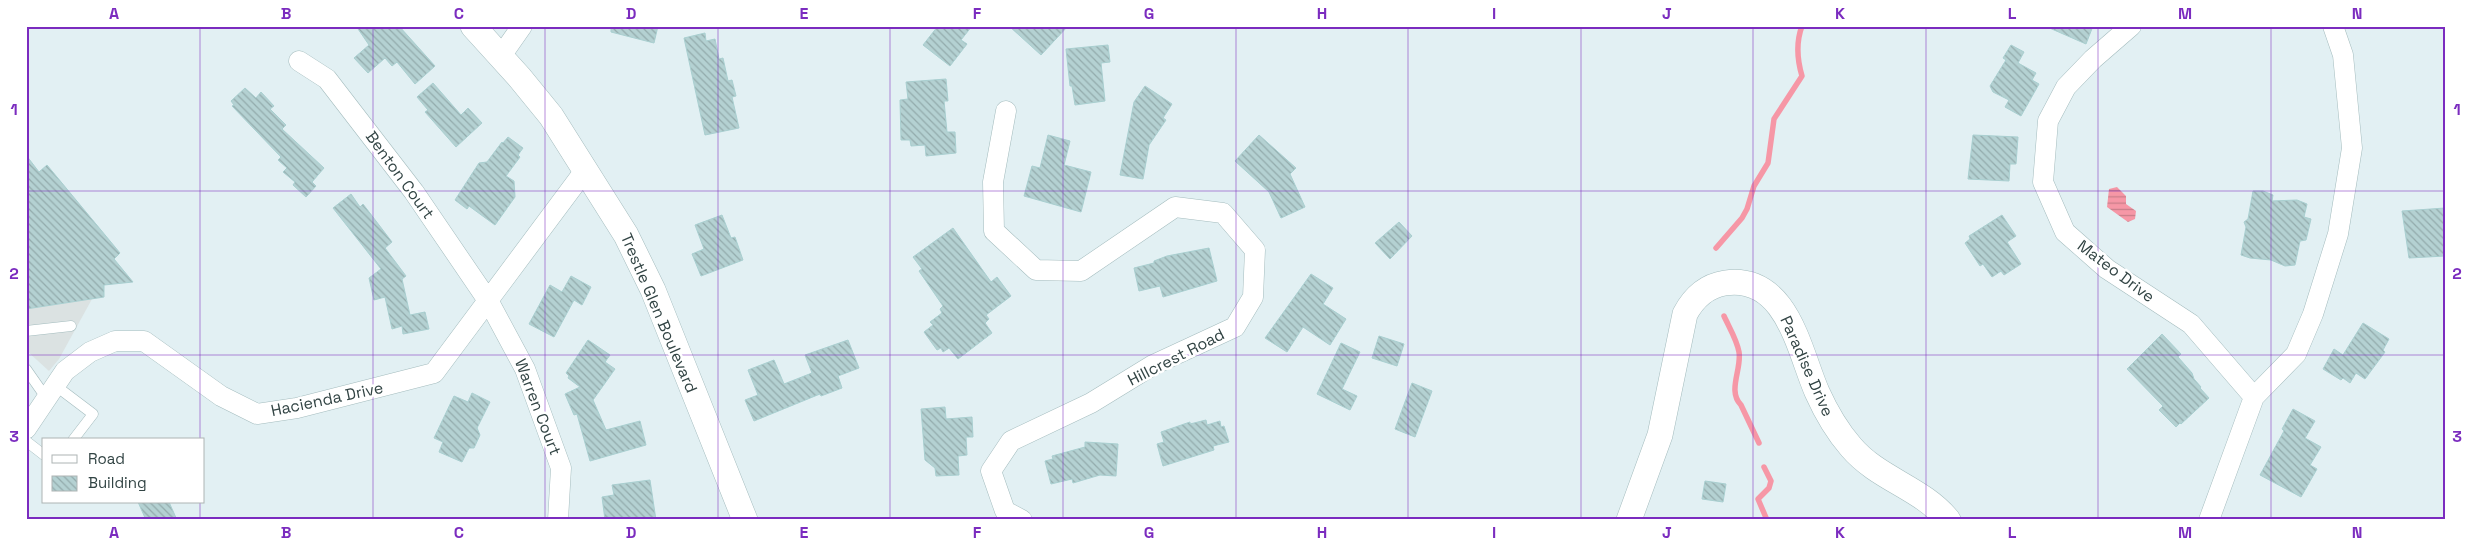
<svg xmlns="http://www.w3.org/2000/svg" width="2471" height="546" font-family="'Space Grotesk',sans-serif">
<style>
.parking{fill:#dbe2e2}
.water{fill:url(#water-rules)}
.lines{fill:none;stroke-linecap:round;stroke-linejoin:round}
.stream{stroke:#f697a6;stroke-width:5.5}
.building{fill:url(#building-back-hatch);stroke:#a9cfd0}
.service-casing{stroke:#a4bcbe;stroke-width:11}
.minor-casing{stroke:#a4bcbe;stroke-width:21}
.tertiary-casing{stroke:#a4bcbe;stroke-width:26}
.service{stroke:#fff;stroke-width:10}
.minor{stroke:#fff;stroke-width:20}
.tertiary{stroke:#fff;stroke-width:25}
.grid{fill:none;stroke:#7b2cbf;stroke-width:1;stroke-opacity:0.55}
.labels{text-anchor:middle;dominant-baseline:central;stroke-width:5;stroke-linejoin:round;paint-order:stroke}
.street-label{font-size:16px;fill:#324444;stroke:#fff}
.neatline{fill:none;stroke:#7b2cbf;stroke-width:2}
.grid-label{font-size:16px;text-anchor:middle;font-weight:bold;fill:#7b2cbf}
</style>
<defs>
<pattern id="water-rules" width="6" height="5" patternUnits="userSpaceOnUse" patternTransform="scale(1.25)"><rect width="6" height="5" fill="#f697a6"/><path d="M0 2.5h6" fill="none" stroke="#c87d89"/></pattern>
<pattern id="building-back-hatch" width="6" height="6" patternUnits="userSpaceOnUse" patternTransform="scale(1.25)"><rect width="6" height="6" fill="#b4d1d2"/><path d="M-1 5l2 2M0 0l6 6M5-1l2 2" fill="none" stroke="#93abac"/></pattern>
</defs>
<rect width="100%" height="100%" fill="#e2f0f3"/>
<path class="parking" d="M 92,299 L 59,359 L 49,371 L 26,350 L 26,309 Z"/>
<path class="water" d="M 2117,187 L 2126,196 L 2126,204 L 2136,211 L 2135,219 L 2128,222 L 2107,207 L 2109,189 Z"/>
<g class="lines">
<path class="stream" d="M 1716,248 L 1742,218 L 1747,209 L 1754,186 L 1768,163 L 1774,119 L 1802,76 C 1797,59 1796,42 1802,26
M 1724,316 C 1729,327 1737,340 1739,352 C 1742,369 1727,391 1741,405 L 1759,443
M 1764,467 L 1771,481 L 1769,488 L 1758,499 L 1767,520"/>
</g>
<path class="building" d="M 356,26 L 399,26 L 435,66 L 415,84 L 397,62 L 392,66 L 385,58 L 368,73 L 354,58 L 369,45 Z
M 611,26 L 658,26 L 654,43 L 611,32 Z
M 938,26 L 972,26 L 961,40 L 967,44 L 950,66 L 923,45 Z
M 1009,26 L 1068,26 L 1041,55 Z
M 2045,26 L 2093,26 L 2086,44 Z
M 705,33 L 706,41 L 715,39 L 719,59 L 723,58 L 728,81 L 732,80 L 736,96 L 732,97 L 739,128 L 705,135 L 684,38 Z
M 1108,45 L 1110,62 L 1101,63 L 1105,101 L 1075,105 L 1072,86 L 1070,86 L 1066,49 Z
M 2011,45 L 2024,52 L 2018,63 L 2036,73 L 2032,80 L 2039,84 L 2021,116 L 2005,107 L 2009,100 L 1993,92 L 1990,86 L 2006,60 L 2003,58 Z
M 946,79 L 948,101 L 944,101 L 947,132 L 955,132 L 956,153 L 926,156 L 925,145 L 911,146 L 910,140 L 901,140 L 900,100 L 908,99 L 906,82 Z
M 433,83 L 461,115 L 468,108 L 482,123 L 456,147 L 425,112 L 428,110 L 417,97 Z
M 1145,86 L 1172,104 L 1163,118 L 1166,120 L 1149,145 L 1143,179 L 1120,175 L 1134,102 Z
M 245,88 L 256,98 L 261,92 L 274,106 L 270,109 L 286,125 L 282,129 L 324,168 L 312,182 L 316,186 L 306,197 L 293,185 L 295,182 L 283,172 L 287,168 L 278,160 L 281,157 L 232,106 L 234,105 L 231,101 Z
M 1048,135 L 1070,141 L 1064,165 L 1091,172 L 1081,212 L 1024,196 L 1032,166 L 1040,168 Z
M 1259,135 L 1296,168 L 1290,174 L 1305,207 L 1281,218 L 1269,192 L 1235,161 Z
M 1973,135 L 2018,137 L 2016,164 L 2010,164 L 2009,181 L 1968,179 Z
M 508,137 L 523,148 L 518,155 L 520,157 L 506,176 L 514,181 L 515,197 L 495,225 L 469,206 L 467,209 L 455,200 L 479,163 L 487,162 L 502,142 L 503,143 Z
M 26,155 L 39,172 L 47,165 L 120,253 L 114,259 L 133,282 L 104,285 L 104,297 L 26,309 Z
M 2253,191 L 2263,191 L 2273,195 L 2272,201 L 2297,200 L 2307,204 L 2304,217 L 2311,219 L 2306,240 L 2300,241 L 2295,265 L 2285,266 L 2271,260 L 2250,258 L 2241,255 L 2246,227 L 2244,222 L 2248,219 Z
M 351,194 L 360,207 L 363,204 L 392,242 L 385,248 L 406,276 L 402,279 L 410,315 L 425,312 L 429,329 L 403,334 L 402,326 L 392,329 L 385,297 L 374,300 L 369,278 L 381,269 L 333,208 Z
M 2445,208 L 2445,256 L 2409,258 L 2402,211 Z
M 722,215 L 731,238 L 735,237 L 743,260 L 701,276 L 692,254 L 704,249 L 695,225 Z
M 2002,215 L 2016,236 L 2007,242 L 2021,264 L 2004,275 L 2001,271 L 1992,277 L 1983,264 L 1980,266 L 1965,243 L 1970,239 L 1969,236 Z
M 1399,222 L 1412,236 L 1390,259 L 1375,243 Z
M 953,228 L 991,282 L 997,277 L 1011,296 L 986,315 L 989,319 L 985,323 L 992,333 L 958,359 L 949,348 L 943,352 L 941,348 L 937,350 L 924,332 L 933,325 L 930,322 L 942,313 L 940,309 L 943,306 L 919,271 L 922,269 L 913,257 Z
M 1209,248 L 1217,281 L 1163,297 L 1160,286 L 1139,291 L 1134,268 L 1154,263 L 1154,261 L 1167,256 Z
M 1311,274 L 1333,288 L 1323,304 L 1346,319 L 1330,345 L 1303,327 L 1287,352 L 1265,338 Z
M 571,276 L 591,287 L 582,305 L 574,300 L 554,337 L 529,324 L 550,285 L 562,292 Z
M 2363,323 L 2389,339 L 2383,350 L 2385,352 L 2365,379 L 2356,373 L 2350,383 L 2343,378 L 2341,380 L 2323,369 L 2334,349 L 2343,355 Z
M 2162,334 L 2181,354 L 2178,357 L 2192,373 L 2194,379 L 2201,387 L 2200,388 L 2209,398 L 2181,424 L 2180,423 L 2176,427 L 2159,410 L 2163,406 L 2127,369 Z
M 1379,336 L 1404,344 L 1397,366 L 1372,358 Z
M 588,340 L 610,355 L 605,362 L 615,369 L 593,400 L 606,430 L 640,421 L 646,445 L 590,461 L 577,414 L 574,415 L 565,394 L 580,387 L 568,378 L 569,376 L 566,373 Z
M 848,340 L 859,368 L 838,376 L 842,388 L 821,396 L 820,394 L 754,421 L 745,400 L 758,395 L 748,370 L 774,360 L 784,384 L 812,373 L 805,355 Z
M 1341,343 L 1360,352 L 1342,389 L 1357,396 L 1350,410 L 1317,394 Z
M 1412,383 L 1432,391 L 1415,437 L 1395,429 Z
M 472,393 L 490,402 L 477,428 L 480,435 L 474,448 L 469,448 L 462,462 L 439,452 L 443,442 L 434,438 L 454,396 L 468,402 Z
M 945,407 L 946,419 L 972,417 L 973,437 L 966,437 L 967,455 L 958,456 L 959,475 L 936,476 L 935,468 L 925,460 L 921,409 Z
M 2293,409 L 2315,421 L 2305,438 L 2321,447 L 2310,465 L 2317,469 L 2301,497 L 2260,475 L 2284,431 L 2282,429 Z
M 1206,420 L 1207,425 L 1220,421 L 1221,427 L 1224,426 L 1229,442 L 1213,446 L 1214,450 L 1163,466 L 1157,444 L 1164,442 L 1161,432 L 1190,422 L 1190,424 Z
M 1085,442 L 1118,444 L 1116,476 L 1100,475 L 1073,483 L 1072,479 L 1051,484 L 1045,461 L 1053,459 L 1052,456 L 1085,447 Z
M 650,480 L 656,520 L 605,520 L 602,497 L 614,495 L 612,485 Z
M 1705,481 L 1726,484 L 1723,502 L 1702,499 Z
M 138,502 L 169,502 L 177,520 L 146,520 Z"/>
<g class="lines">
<g class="service-casing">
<path id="service" d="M 26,331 L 71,326
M 26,369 L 47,399
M 56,386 L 93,414 L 73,440
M 26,441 L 44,455"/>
</g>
<g class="minor-casing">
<path id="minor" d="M 2131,26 L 2093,59 L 2066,87 L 2048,121 L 2043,182 L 2065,232 L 2107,269 L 2191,324 L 2254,397 L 2296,354 L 2313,314 L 2338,234 L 2352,148 L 2343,55 L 2333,26
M 501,56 L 522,26
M 299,61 L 327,79 L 414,192 L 489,302 L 525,369 L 561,468 L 558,520
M 1006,111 L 993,182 L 994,231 L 1036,270 L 1081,271 L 1175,207 L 1223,213 L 1255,250 L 1253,297 L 1235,327 L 1153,365 L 1091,403 L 1011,441 L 991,471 L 1005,511 L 1022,520
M 26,429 L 65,371 L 90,352 L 115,341 L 144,341 L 221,396 L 257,414 L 297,408 L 434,373 L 586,169
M 2209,520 L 2254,397"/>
</g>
<g class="tertiary-casing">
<path id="tertiary" d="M 473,26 L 520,78 L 551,116 L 626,235 L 653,290 L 745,520
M 1629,520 L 1660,435 L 1685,314 C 1694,297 1706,286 1725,283 C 1787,274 1799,351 1817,392 C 1826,412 1837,431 1851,447 C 1878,479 1922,488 1948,520"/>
</g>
<use href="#service" class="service"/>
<use href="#minor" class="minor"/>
<use href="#tertiary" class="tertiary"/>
</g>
<path class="grid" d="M 200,26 L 200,440M 373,26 L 373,520M 545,26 L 545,520M 718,26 L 718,520M 890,26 L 890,520M 1063,26 L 1063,520M 1236,26 L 1236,520M 1408,26 L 1408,520M 1581,26 L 1581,520M 1753,26 L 1753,520M 1926,26 L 1926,520M 2098,26 L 2098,520M 2271,26 L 2271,520M 26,191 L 2445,191M 26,355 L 2445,355M 200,502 L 200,520"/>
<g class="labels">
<g class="street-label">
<text transform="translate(400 175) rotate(54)">Benton Court</text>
<text transform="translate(2116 271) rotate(37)">Mateo Drive</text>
<text transform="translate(659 313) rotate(67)">Trestle Glen Boulevard</text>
<text transform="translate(1176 357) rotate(-27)">Hillcrest Road</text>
<text transform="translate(1807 366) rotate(66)">Paradise Drive</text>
<text transform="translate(327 399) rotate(-12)">Hacienda Drive</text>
<text transform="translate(538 407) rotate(69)">Warren Court</text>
</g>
</g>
<rect width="2471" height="546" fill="none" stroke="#ffffff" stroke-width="55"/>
<rect x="42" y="438" width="162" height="65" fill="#ffffff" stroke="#adb4b4"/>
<rect x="52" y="455" width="25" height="8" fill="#ffffff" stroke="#adb4b4"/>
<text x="88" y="464" font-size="15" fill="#324444">Road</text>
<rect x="52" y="476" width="25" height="15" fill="url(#building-back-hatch)" stroke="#adb4b4"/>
<text x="88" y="488" font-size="15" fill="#324444">Building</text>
<rect x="28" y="28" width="2416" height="490" class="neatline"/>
<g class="grid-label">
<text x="114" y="19">A</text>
<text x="286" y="19">B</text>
<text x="459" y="19">C</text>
<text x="631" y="19">D</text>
<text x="804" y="19">E</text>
<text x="977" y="19">F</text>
<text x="1149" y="19">G</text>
<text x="1322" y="19">H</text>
<text x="1494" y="19">I</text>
<text x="1667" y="19">J</text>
<text x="1840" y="19">K</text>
<text x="2012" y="19">L</text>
<text x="2185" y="19">M</text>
<text x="2357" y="19">N</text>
<text x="14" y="115">1</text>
<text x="2457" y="115">1</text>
<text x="14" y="279">2</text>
<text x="2457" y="279">2</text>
<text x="14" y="442">3</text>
<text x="2457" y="442">3</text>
<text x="114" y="538">A</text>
<text x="286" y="538">B</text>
<text x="459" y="538">C</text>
<text x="631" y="538">D</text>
<text x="804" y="538">E</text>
<text x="977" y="538">F</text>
<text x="1149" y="538">G</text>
<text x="1322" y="538">H</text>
<text x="1494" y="538">I</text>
<text x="1667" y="538">J</text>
<text x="1840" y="538">K</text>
<text x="2012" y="538">L</text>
<text x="2185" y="538">M</text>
<text x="2357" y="538">N</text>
</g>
</svg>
